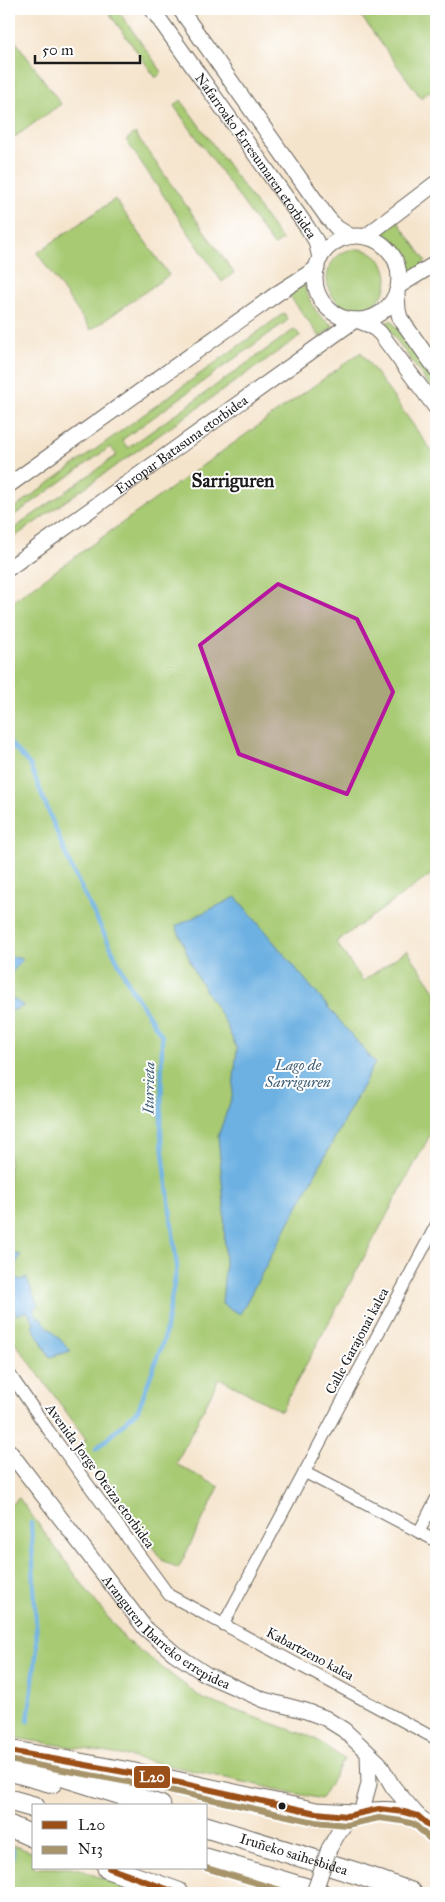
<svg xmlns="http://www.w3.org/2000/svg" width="445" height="1902" font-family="'IM FELL Great Primer',serif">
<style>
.green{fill:#a7ca73;stroke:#627348}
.water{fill:#6db1e2;stroke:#44667f}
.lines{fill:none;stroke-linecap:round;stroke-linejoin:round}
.stream{stroke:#6db1e2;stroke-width:4.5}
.minor-casing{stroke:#68625a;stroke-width:13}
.tertiary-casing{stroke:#68625a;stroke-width:17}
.motorway-casing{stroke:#68625a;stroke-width:23}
.minor{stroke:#fff;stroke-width:11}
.tertiary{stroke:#fff;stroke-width:15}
.motorway{stroke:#fff;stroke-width:21}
.tertiary-bridge-casing{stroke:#68625a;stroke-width:17;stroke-linecap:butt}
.tertiary-bridge{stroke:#fff;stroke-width:15}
.bus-1-casing{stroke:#fff;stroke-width:10}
.bus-2-casing{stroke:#fff;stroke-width:10}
.bus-1{stroke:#9b4f19;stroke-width:6}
.bus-2{stroke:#a7946a;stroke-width:6}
.marked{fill:#b5179e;fill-opacity:0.2;stroke:#b5179e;stroke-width:4;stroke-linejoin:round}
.bus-dot{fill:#1c1c1c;stroke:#fff;stroke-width:2}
.labels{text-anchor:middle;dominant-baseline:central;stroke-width:4;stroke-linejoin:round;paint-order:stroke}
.street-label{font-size:14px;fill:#1c1c1c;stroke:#fff}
.water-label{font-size:15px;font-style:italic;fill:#405f75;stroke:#fff}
.district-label{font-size:19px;font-weight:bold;fill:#1c1c1c;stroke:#fff}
.line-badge{stroke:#fff;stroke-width:2}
.badge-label{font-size:14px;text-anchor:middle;font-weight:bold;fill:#fff}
</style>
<rect width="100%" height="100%" fill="#fff"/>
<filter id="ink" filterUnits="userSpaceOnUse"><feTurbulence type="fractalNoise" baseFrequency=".02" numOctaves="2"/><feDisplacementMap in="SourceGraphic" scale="10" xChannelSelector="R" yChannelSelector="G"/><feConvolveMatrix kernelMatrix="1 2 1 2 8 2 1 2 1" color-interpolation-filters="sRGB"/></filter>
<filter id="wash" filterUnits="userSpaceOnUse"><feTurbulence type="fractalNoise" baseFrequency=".0096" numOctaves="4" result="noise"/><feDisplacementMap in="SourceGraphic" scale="20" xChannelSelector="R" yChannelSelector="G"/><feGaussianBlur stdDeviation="1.12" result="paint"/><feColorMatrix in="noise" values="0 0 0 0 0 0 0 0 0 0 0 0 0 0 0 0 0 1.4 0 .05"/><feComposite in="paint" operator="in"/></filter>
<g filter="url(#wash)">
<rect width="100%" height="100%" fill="#f5e4cc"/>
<path class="green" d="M 106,9 L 117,9 L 162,72 L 156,78 Z
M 356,9 L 436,9 L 436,87 L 421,98 Z
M 9,32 L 61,104 L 9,141 Z
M 181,100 L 282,240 L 274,246 L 174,106 Z
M 135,133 L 234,273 L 222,282 L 126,140 Z
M 115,199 L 169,275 L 91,330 L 37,253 Z
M 396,219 L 426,261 L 411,273 C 405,249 400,244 380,230 Z
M327 279a30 30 0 1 1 60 0a30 30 0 1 1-60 0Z
M 304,284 C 310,304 316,316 334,326 L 320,337 L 289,295 Z
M 284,313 L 288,320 L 122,440 L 128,448 L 295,329 L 300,336 L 13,538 L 9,532 L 117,455 L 110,447 L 9,519 L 9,512 Z
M 391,320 L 436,383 L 436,395 L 385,324 Z
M 361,352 L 436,457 L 436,871 L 336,942 L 363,981 L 407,950 L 436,992 L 436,1124 L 281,1411 L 219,1378 L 176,1464 L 219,1487 L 178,1569 L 162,1560 L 79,1448 L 86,1439 L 9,1334 L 9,604 Z
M 19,1498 L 91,1596 L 126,1640 L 203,1699 L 314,1738 L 344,1759 L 321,1799 L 121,1755 L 9,1737 L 9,1506 Z
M 9,1844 L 34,1853 L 34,1868 L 76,1868 L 139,1893 L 9,1893 Z"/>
<path class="water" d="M 236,897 L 375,1063 L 240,1314 L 222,1304 L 225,1268 L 224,1204 L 218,1136 L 232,1097 L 237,1049 L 225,1022 L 195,973 L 176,926 Z
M 9,956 L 23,959 L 9,976 Z
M 12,998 L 24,1006 L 9,1012 L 9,1001 Z
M 9,1253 L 21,1255 L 9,1275 L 22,1280 L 26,1277 L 38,1306 L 33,1309 L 38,1318 L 40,1318 L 71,1351 L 50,1357 L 32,1326 L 34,1322 L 27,1311 L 17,1315 C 8,1304 5,1301 14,1288 L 9,1284 Z"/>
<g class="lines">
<path class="stream" d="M 9,742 L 30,765 L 70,865 L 132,990 L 162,1036 L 161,1135 L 177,1267 L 164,1339 L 138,1410 L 96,1449
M 28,1721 L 37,1648 L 31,1523
M 9,1885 L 13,1850"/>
</g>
</g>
<g filter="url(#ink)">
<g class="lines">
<g class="minor-casing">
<path id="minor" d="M 9,1373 L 49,1431 L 169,1595 L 436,1739
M 304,1472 L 436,1541
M 419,1532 L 436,1499
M 223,1625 L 436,1225"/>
</g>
<g class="tertiary-casing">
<g id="tertiary">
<path id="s1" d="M 152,9 L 307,227 L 316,241 L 320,258"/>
<path d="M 180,9 L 327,217 L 337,228 L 350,236"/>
<circle cx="357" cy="278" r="42"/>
<path d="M 365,237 L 436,183"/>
<path d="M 399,286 L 436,263"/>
<path d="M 397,294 L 398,310 L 400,318 L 436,369"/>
<path d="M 359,321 L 372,326 L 380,333 L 436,408"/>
<path d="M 9,485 L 278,293 L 317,268"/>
<path id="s2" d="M 9,568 L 355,320"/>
<path id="s3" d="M 9,1451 L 145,1628 L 174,1653 L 207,1675 L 264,1700 L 306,1711 L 325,1718 L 344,1730 L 379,1763 L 393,1787 L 418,1816"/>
<path d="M 361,1813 L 369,1784 L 368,1754"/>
<path d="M 329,1849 C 336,1837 342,1824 354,1815 C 367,1807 405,1808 418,1816 C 426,1821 432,1829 436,1836"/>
</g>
</g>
<g class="motorway-casing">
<g id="motorway">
<path d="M 9,1751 L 157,1778 L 316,1813 L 355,1815"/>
<path d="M 38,1768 L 160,1806"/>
<path d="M 9,1770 L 52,1782"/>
<path d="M 9,1800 L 34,1807"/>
<path d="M 9,1826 L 34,1837"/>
<path id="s4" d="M 206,1827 L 359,1874 L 411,1893"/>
<path d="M 206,1859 L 320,1893"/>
<path d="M 108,1868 L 178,1893"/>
</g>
</g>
<use href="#minor" class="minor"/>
<use href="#tertiary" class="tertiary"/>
<use href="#motorway" class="motorway"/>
<g class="tertiary-bridge-casing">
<path id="tertiary-bridge" d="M 314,1893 L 329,1849"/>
</g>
<use href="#tertiary-bridge" class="tertiary-bridge"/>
<g class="bus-1-casing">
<path id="bus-1" d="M 9,1751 L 157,1778 L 316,1813 L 347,1816 L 379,1809 L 404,1812 L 418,1816 L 436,1832
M 109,1868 L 178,1893"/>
</g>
<g class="bus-2-casing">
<path id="bus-2" d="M 9,1760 L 155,1787 L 315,1822 L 347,1825 L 379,1818 L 402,1821 L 414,1824 L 430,1839
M 206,1868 L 290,1893"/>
</g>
<use href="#bus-1" class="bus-1"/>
<use href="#bus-2" class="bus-2"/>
</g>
</g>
<path class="marked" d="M 278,584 L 357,619 L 393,692 L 347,794 L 239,754 L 200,645 Z"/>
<circle class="bus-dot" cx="282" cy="1806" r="4.5"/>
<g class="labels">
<g class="street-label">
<text stroke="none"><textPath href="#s1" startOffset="180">Nafarroako Erresumaren etorbidea</textPath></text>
<text stroke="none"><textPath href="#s2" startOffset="212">Europar Batasuna etorbidea</textPath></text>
<text transform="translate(357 1341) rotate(-62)">Calle Garajonai kalea</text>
<text transform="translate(100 1476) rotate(54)">Avenida Jorge Oteiza etorbidea</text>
<text stroke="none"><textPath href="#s3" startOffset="242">Aranguren Ibarreko errepidea</textPath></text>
<text transform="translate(310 1654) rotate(28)">Kabartzeno kalea</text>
<text stroke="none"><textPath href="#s4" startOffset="92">Iruñeko saihesbidea</textPath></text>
</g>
<g class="water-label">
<text x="298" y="1065">Lago de<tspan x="298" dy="17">Sarriguren</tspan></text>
<text transform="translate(149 1088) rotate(-89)">Iturrieta</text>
</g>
<g class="district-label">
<text x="233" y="480">Sarriguren</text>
</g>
</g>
<rect class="line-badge" x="133" y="1765" width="38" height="24" rx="5" fill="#9b4f19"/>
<g class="badge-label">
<text x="152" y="1782">L20</text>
</g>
<rect width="445" height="1902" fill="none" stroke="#fff" stroke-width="30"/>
<rect x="32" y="1804" width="175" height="65" fill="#ffffff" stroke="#a4a4a4"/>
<rect x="42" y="1821" width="25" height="8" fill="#9b4f19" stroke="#a4a4a4"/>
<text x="78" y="1830" font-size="15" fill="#1c1c1c">L20</text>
<rect x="42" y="1846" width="25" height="8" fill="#a7946a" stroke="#a4a4a4"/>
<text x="78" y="1854" font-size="15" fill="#1c1c1c">N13</text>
<path d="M35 55v8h105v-8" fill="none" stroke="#1c1c1c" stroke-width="2.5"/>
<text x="42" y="55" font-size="15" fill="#1c1c1c" stroke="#ffffff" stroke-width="4" paint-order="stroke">50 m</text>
</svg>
